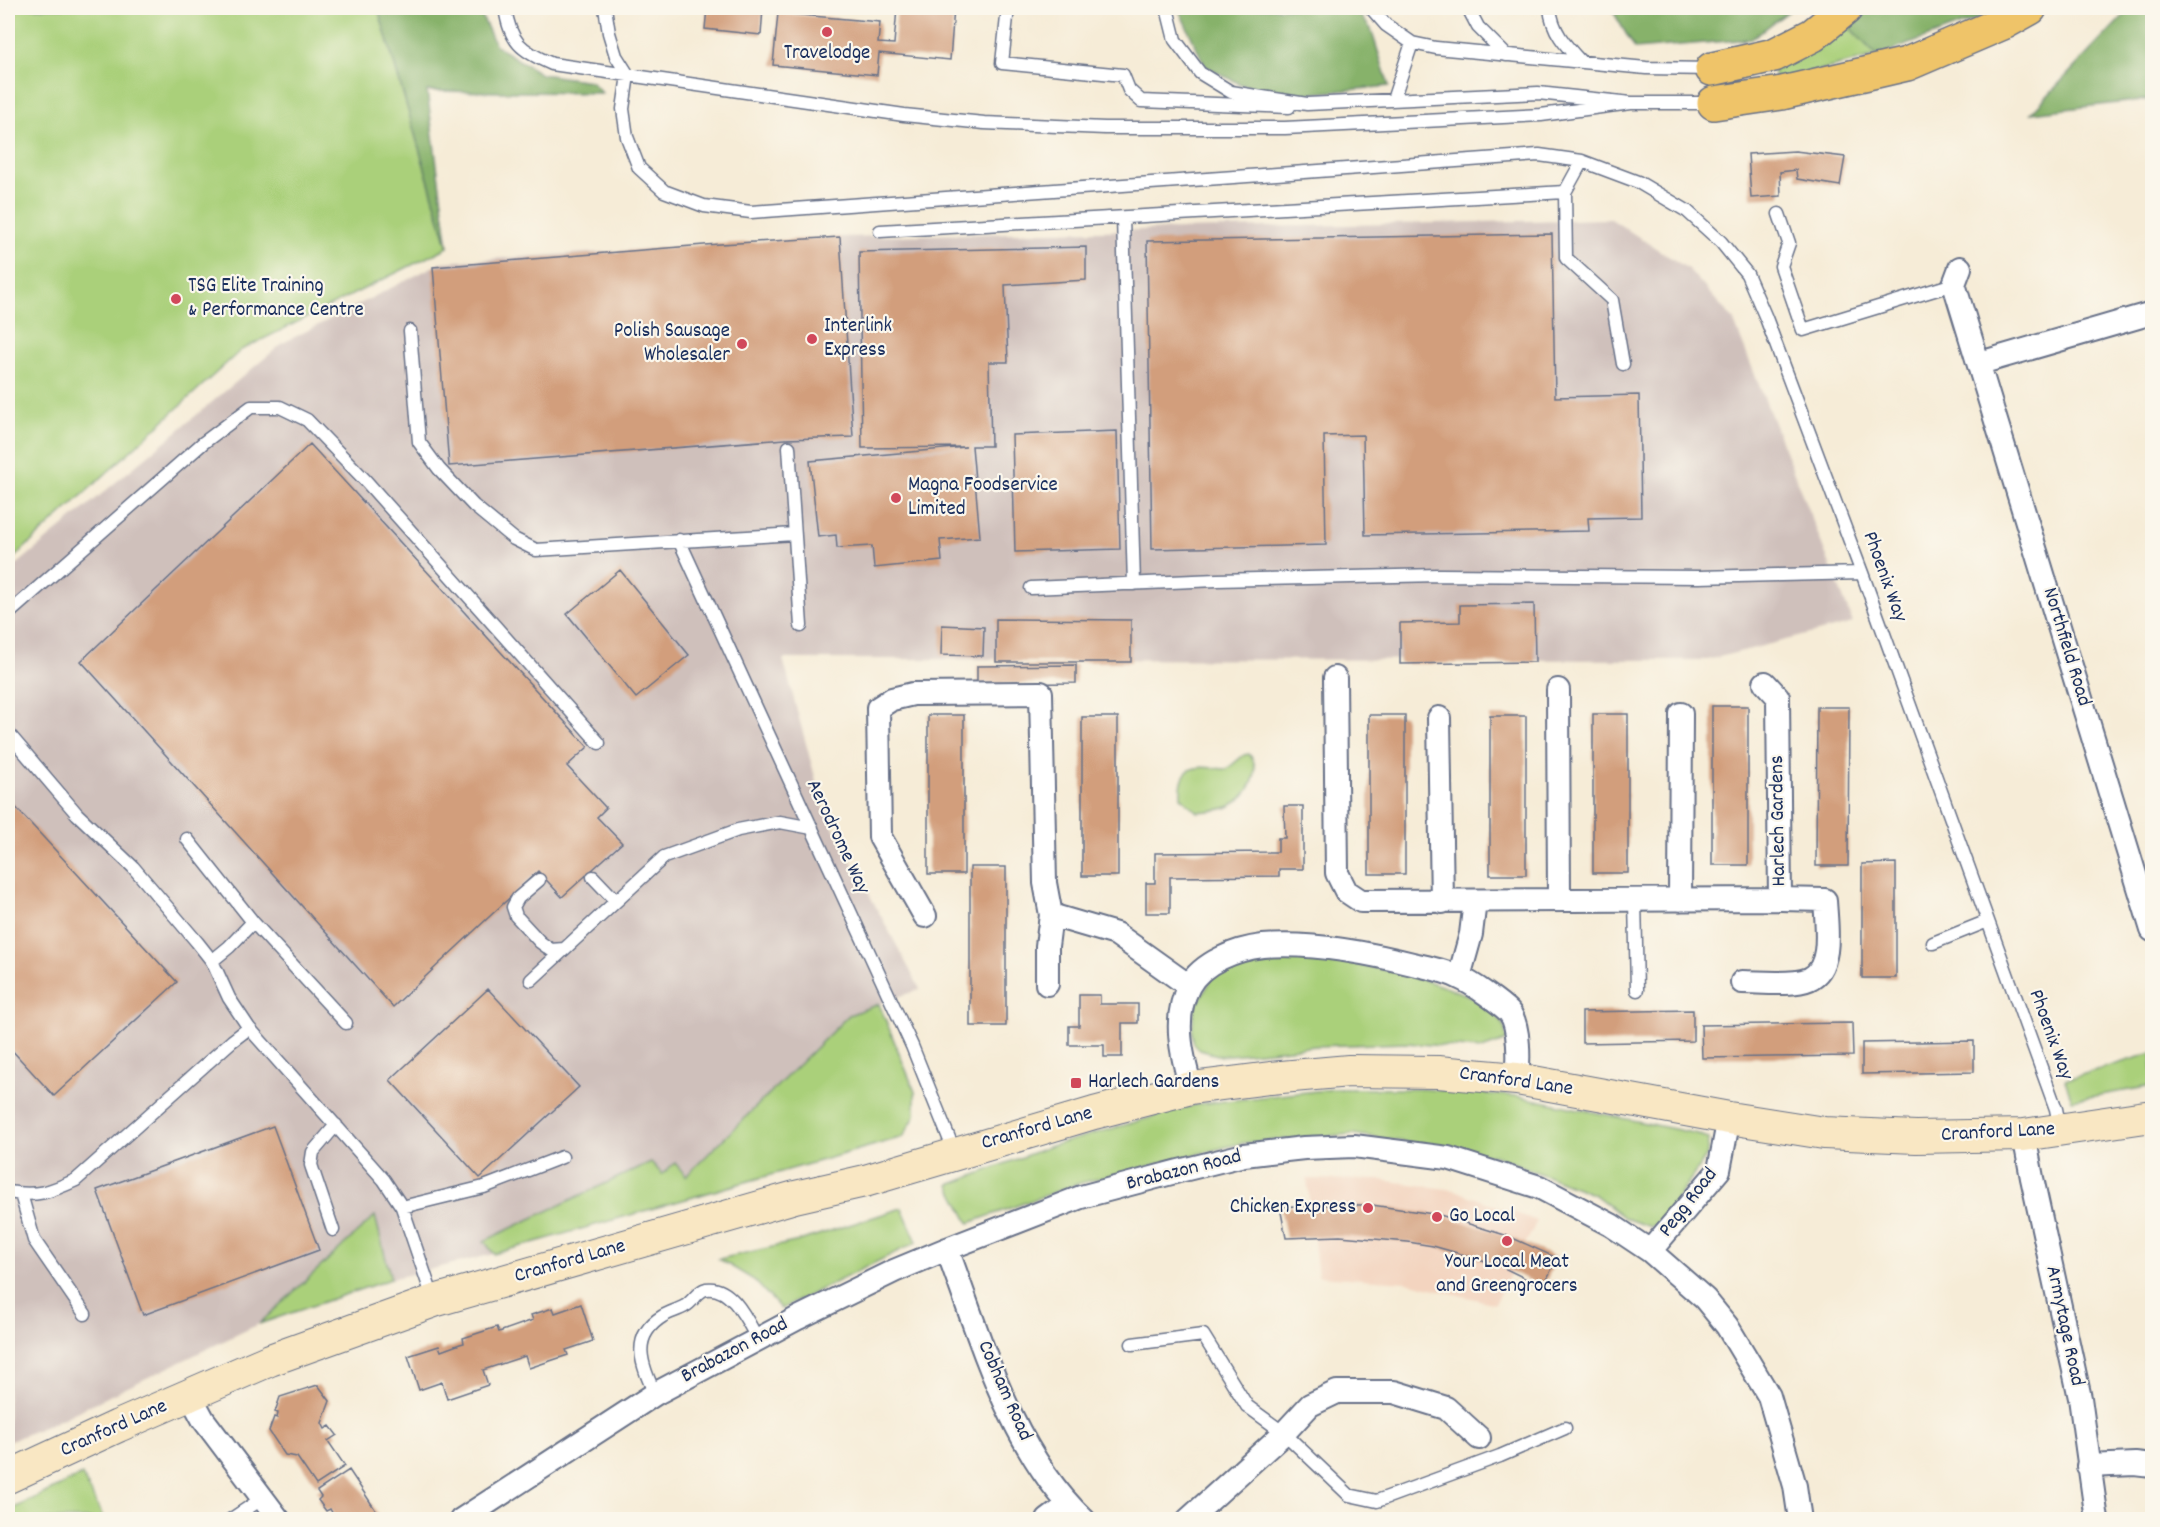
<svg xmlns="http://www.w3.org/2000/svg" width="2160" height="1527" font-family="Dekko,sans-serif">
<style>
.built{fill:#f3d4bf}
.industrial{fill:#cfc0bb}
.green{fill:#aad07a;stroke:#62806c;stroke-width:1.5}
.forest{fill:#87b26a;stroke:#517064;stroke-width:1.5}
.building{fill:#d29e7c}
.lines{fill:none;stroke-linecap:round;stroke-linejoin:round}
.lane-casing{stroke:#687188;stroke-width:15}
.street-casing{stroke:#687188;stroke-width:26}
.secondary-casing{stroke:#687188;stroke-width:34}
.highway-casing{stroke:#687188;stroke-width:36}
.lane{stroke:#fff;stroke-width:12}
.street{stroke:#fff;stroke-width:22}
.secondary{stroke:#f9e7c3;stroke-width:32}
.highway{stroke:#efc469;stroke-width:33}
.poi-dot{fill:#d1495b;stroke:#fbf7ec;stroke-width:2}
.labels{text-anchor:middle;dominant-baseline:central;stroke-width:4.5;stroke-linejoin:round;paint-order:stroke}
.poi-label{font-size:21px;fill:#1b2f5e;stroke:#fbf7ec;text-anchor:start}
.street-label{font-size:21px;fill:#1b2f5e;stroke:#fbf7ec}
</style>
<rect width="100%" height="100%" fill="#fbf7ec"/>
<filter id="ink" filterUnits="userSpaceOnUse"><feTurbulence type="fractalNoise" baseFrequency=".0167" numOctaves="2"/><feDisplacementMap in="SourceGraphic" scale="12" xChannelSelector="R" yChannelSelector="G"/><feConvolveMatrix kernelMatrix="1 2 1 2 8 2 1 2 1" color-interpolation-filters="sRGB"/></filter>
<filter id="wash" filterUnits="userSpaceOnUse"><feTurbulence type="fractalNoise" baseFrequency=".008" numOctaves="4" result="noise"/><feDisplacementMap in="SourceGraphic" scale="24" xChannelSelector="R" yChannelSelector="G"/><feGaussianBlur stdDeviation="1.35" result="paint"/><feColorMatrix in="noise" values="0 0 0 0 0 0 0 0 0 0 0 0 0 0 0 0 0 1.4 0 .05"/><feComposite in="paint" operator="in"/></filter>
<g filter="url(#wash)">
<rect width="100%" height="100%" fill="#f6ecd7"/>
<path class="built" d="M 1307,1179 L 1382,1180 L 1454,1190 L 1537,1221 L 1495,1304 L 1407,1282 L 1318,1276 Z"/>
<path class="industrial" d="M 1611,219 L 1688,269 L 1733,319 L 1853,623 L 1707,660 L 783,659 L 824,810 L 920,989 L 849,1015 L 686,1176 L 661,1174 L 485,1241 L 494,1254 L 391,1279 L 374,1217 L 259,1324 L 53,1423 L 8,1442 L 8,572 L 283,343 L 442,262 L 840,237 Z"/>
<path class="green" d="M 8,8 L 378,8 L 448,247 L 241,350 L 8,563 Z
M 1847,25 L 1877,56 L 1776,81 L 1773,69 Z
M 1249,754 C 1264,772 1248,797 1230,806 C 1221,811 1208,811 1197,812 L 1181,797 C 1179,759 1201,768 1227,769 L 1244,755 Z
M 1283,957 L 1334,960 L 1407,974 L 1465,994 L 1492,1008 L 1504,1026 L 1507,1040 L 1482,1049 L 1406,1043 L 1316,1046 L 1221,1056 L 1200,1050 L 1194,1044 L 1192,1032 L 1194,1009 L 1214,975 L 1244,960 Z
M 879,1004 L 915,1092 L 915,1116 L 903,1137 L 494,1254 L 484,1241 L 651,1162 L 662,1174 L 675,1163 L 686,1176 L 849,1015 Z
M 2152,1053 L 2152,1086 L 2072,1100 L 2065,1080 Z
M 1334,1089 L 1422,1089 L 1517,1096 L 1698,1134 L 1708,1139 L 1707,1155 L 1663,1220 L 1650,1227 L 1625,1218 L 1595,1195 L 1496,1156 L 1353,1134 L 1242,1143 L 1077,1184 L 969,1223 L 949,1185 L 1051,1146 L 1198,1104 Z
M 902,1208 L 917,1242 L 781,1309 L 754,1280 L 719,1259 L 799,1241 Z
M 375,1216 L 391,1279 L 259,1324 Z
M 82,1475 L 104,1519 L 8,1519 L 8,1511 Z"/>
<path class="forest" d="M 378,8 L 478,8 L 496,46 L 541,74 L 591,81 L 602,93 L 427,91 L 448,247 Z
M 1178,8 L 1354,8 L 1371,29 L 1389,86 L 1306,94 L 1242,85 L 1205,66 Z
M 1611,8 L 1793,8 L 1751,39 L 1635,49 Z
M 1861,8 L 2007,8 L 1877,56 L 1847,25 Z
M 2131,8 L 2152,8 L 2152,99 L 2031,113 Z"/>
<g id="blocks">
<path class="building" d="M 707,8 L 763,8 L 761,35 L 705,29 Z
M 897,8 L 954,8 L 950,60 L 879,53 L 877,75 L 773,65 L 778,13 L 880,22 L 878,43 L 894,44 Z
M 1795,151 L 1845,157 L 1840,186 L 1797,179 L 1796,170 L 1780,172 L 1781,196 L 1751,198 L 1748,154 Z
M 1552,234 L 1555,397 L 1639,395 L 1641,517 L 1588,518 L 1589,531 L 1365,535 L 1363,435 L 1324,436 L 1326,545 L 1152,549 L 1147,241 Z
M 840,237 L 853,437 L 785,439 L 449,466 L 433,267 L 704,245 Z
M 1086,247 L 1086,280 L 1005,285 L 1008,362 L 989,362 L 991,446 L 972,446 L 980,537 L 940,540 L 942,561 L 874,568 L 872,546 L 837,548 L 836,535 L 818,537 L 810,461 L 966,447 L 862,448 L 859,252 Z
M 1117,431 L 1120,549 L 1015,552 L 1012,435 Z
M 310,444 L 588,747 L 567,766 L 606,808 L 597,817 L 622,843 L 562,897 L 538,871 L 393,1007 L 81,661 Z
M 620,570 L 689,655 L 636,698 L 567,614 Z
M 1534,604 L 1535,662 L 1400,664 L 1400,623 L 1460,622 L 1460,605 Z
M 996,619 L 1131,620 L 1131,662 L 996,662 Z
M 942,625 L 984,627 L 983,656 L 941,655 Z
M 1076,665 L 1076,683 L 977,684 L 977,666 Z
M 1712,706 L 1748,706 L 1748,865 L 1712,865 Z
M 1817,707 L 1849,707 L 1848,866 L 1816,866 Z
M 1593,714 L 1628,714 L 1628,873 L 1593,873 Z
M 928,715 L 964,715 L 964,874 L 928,874 Z
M 1369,715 L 1405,715 L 1405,874 L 1369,874 Z
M 1490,716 L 1526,716 L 1526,875 L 1490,875 Z
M 1082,717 L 1118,717 L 1118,876 L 1082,876 Z
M 8,799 L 177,982 L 54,1096 L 8,1046 Z
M 1284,806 L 1303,806 L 1303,869 L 1279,869 L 1279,876 L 1170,877 L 1170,913 L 1146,913 L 1146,883 L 1155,883 L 1155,853 L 1278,852 L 1278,838 L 1285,838 Z
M 1896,863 L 1896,978 L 1862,978 L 1862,864 Z
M 970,867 L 1006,867 L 1006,1026 L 970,1026 Z
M 488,989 L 579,1087 L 480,1178 L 390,1080 Z
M 1079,995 L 1100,995 L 1100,1004 L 1138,1004 L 1138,1023 L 1122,1023 L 1122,1057 L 1104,1057 L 1104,1045 L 1069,1045 L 1069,1026 L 1079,1026 Z
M 1693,1010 L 1693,1041 L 1582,1043 L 1582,1012 Z
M 1852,1023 L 1853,1056 L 1702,1058 L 1701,1025 Z
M 1974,1041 L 1974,1072 L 1862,1074 L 1862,1043 Z
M 273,1126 L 319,1250 L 143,1315 L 97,1190 Z
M 1313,1205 L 1372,1205 L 1440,1215 L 1508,1236 L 1557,1258 L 1543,1287 L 1496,1264 L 1433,1246 L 1408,1242 L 1340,1236 L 1286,1238 L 1280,1207 Z
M 581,1304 L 593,1341 L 566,1350 L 568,1355 L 529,1368 L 525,1356 L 483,1370 L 488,1385 L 447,1399 L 442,1382 L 419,1390 L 408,1356 L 439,1346 L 441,1351 L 460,1344 L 464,1343 L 463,1338 L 497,1327 L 499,1332 L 533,1320 L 531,1315 L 553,1308 L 555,1313 Z
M 318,1385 L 330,1401 L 322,1423 L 325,1429 L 330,1426 L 337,1435 L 328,1441 L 345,1466 L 316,1485 L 297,1457 L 285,1455 L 269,1431 L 274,1417 L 277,1418 L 278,1413 L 275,1412 L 280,1397 Z
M 349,1470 L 361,1488 L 382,1520 L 332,1520 L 335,1518 L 330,1509 L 326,1511 L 318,1500 L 321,1497 L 317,1491 Z"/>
</g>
</g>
<g filter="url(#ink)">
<use href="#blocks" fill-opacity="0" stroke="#687188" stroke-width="1.5"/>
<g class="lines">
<g class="lane-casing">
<path id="lane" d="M 505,8 C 510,42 521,51 552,64 L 904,115 L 984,123 L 1105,128 L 1285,128 L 1541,115 L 1631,103
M 605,8 L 609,33 L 616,56 L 628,75 L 623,109 L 627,137 L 639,168 L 664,191 L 704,206 L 751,212 L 1539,155 L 1582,161 L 1638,182 L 1687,211 L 1721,242 L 1747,274 L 1766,318 L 1862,573 L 2056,1109 L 2060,1129
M 1008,8 L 1002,63 L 1123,75 L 1129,90 L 1141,101 L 1289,107
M 1167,8 L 1175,40 L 1200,73 L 1231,92 L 1307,104 L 1538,93 L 1631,103 L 1714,103
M 1371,8 L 1386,25 L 1412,43 L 1436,48 L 1646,68 L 1712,69
M 1468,8 L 1478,27 L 1506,55
M 1550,8 C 1552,31 1565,45 1581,62
M 1393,100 L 1412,43
M 1565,192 L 1566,258 L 1612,300 L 1623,364
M 1779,214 L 1789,243 L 1781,266 L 1803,330 L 1954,284
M 1123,218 L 1134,584
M 880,231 L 1565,192 L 1582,161
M 410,331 L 419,442 L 439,469 L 474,506 L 514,539 L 536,550 L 794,534
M 789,447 L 801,626
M 679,540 L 912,1046 L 955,1153
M 1031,588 L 1217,580 L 1440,575 L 1699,577 L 1862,573
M 8,614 L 203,443 L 251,407 L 280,407 L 307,420 L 365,480 L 599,743
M 8,733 L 77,814 L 133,867 L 197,942 L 212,961 L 229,998 L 249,1028 L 384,1180 L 402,1207 L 434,1301
M 187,839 L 253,922 L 229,947 L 212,961
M 593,877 L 616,901
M 539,880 L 518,898 L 513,907 L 516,916 L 540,942 L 551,950 L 564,949
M 1635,900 L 1637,990
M 253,922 L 346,1023
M 1933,943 L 1988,921
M 531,980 L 664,857 L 738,830 L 780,822 L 812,828
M 8,1192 C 37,1197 50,1192 76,1180 L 232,1041 L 249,1028
M 21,1194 L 34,1240 L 85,1314
M 402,1207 L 484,1187 L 562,1157
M 333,1230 L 311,1165 L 313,1152 L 336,1125
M 1132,1344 L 1203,1335 L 1247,1406 L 1284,1433 L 1349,1495 L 1377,1501 L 1500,1456 L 1565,1428
M 655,1394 C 642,1365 629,1337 663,1316 C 670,1312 678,1310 685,1306 C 693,1302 697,1291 706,1289 C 731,1285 747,1320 757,1338
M 230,1520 L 263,1498"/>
</g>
<g class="street-casing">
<path id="street" d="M 1960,268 L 1954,284 L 2152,930
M 1980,363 L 2152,313
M 1335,678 L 1337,873 L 1346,891 L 1361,901 L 1780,899 L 1778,697 L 1765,683
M 1558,690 L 1559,900
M 1439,718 L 1442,902
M 1680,900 L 1681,714
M 925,916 L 880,837 L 878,708 L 892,699 L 913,694 L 1041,693 L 1045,883 L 1051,915 L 1116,934 L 1189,986
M 1459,977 L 1471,934 L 1475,901
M 1742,982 C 1760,982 1793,986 1809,979 C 1834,968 1826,923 1825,900 L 1780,899
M 1047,984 L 1047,946 L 1051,915
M 1191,1088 C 1182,1056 1172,1018 1189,986 C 1202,962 1237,949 1263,946 C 1311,942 1370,953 1417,965 C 1431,968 1447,971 1460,978 C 1472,983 1500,1003 1509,1012 C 1520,1025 1519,1062 1517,1079
M 2024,1135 L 2032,1178 L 2080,1398 L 2097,1520
M 947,1249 C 981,1340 1011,1451 1084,1520
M 1650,1251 L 1719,1170 L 1729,1118
M 190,1395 L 203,1419 L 279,1520
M 2088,1466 L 2135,1464 L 2152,1466
M 461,1520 L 655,1394 L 798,1318 L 894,1271 L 947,1249 L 1081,1197 L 1179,1171 L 1244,1155 L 1304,1148 L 1354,1146 L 1448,1158 L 1539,1187 L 1611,1225 L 1650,1251 L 1705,1299 L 1727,1326 L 1769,1396 L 1795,1486 L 1800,1520
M 1048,1520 L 1068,1505
M 1188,1520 L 1284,1433 L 1310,1405 L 1337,1392 L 1394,1392 L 1446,1408 L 1479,1438"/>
</g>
<g class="secondary-casing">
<path id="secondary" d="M 8,1477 L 118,1426 L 270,1360 L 434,1301 L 795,1197 L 865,1181 L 1094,1113 L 1191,1088 L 1270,1078 L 1349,1071 L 1438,1072 L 1517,1079 L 1729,1118 L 1824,1133 L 1916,1137 L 2024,1135 L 2152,1116"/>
</g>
<g class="highway-casing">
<path id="highway" d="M 1712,69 L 1774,55 L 1813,35 L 1846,8
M 1714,103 L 1782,93 L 1907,64 L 2005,22 L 2030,8"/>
</g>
<use href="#lane" class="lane"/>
<use href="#street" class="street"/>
<use href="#secondary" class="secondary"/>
<use href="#highway" class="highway"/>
</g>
</g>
<g class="poi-dot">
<circle cx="827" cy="32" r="6"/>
<circle cx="176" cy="299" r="6"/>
<circle cx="812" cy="339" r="6"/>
<circle cx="742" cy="344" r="6"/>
<circle cx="896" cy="498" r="6"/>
<rect x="1070" y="1077" width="12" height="12" rx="3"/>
<circle cx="1368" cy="1208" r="6"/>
<circle cx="1437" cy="1217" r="6"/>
<circle cx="1507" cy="1241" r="6"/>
</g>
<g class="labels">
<g class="poi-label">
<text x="827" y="54" text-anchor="middle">Travelodge</text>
<text x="188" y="287">TSG Elite Training<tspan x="188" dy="24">&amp; Performance Centre</tspan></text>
<text x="824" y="327">Interlink<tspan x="824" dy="24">Express</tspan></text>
<text x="730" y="332" text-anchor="end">Polish Sausage<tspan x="730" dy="24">Wholesaler</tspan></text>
<text x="908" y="486">Magna Foodservice<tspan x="908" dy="24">Limited</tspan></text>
<text x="1088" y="1083">Harlech Gardens</text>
<text x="1356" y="1208" text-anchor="end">Chicken Express</text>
<text x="1449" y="1217">Go Local</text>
<text x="1507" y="1263" text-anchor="middle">Your Local Meat<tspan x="1507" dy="24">and Greengrocers</tspan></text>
</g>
<g class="street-label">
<text transform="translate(1884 577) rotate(70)">Phoenix Way</text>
<text transform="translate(2066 647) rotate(73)">Northfield Road</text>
<text transform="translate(1779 821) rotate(-91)">Harlech Gardens</text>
<text transform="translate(837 837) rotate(65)">Aerodrome Way</text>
<text transform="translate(2050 1035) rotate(70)">Phoenix Way</text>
<text transform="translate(1516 1082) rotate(8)">Cranford Lane</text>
<text transform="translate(1037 1129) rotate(-16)">Cranford Lane</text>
<text transform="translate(1998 1133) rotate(-3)">Cranford Lane</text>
<text transform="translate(1184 1171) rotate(-14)">Brabazon Road</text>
<text transform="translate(1689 1203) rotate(-52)">Pegg Road</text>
<text transform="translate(570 1262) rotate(-16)">Cranford Lane</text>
<text transform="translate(2064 1326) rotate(78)">Armytage Road</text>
<text transform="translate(735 1351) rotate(-28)">Brabazon Road</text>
<text transform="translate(1004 1391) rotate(66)">Cobham Road</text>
<text transform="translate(114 1429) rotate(-24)">Cranford Lane</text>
</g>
</g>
<rect width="2160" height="1527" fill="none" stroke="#fbf7ec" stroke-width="30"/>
</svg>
